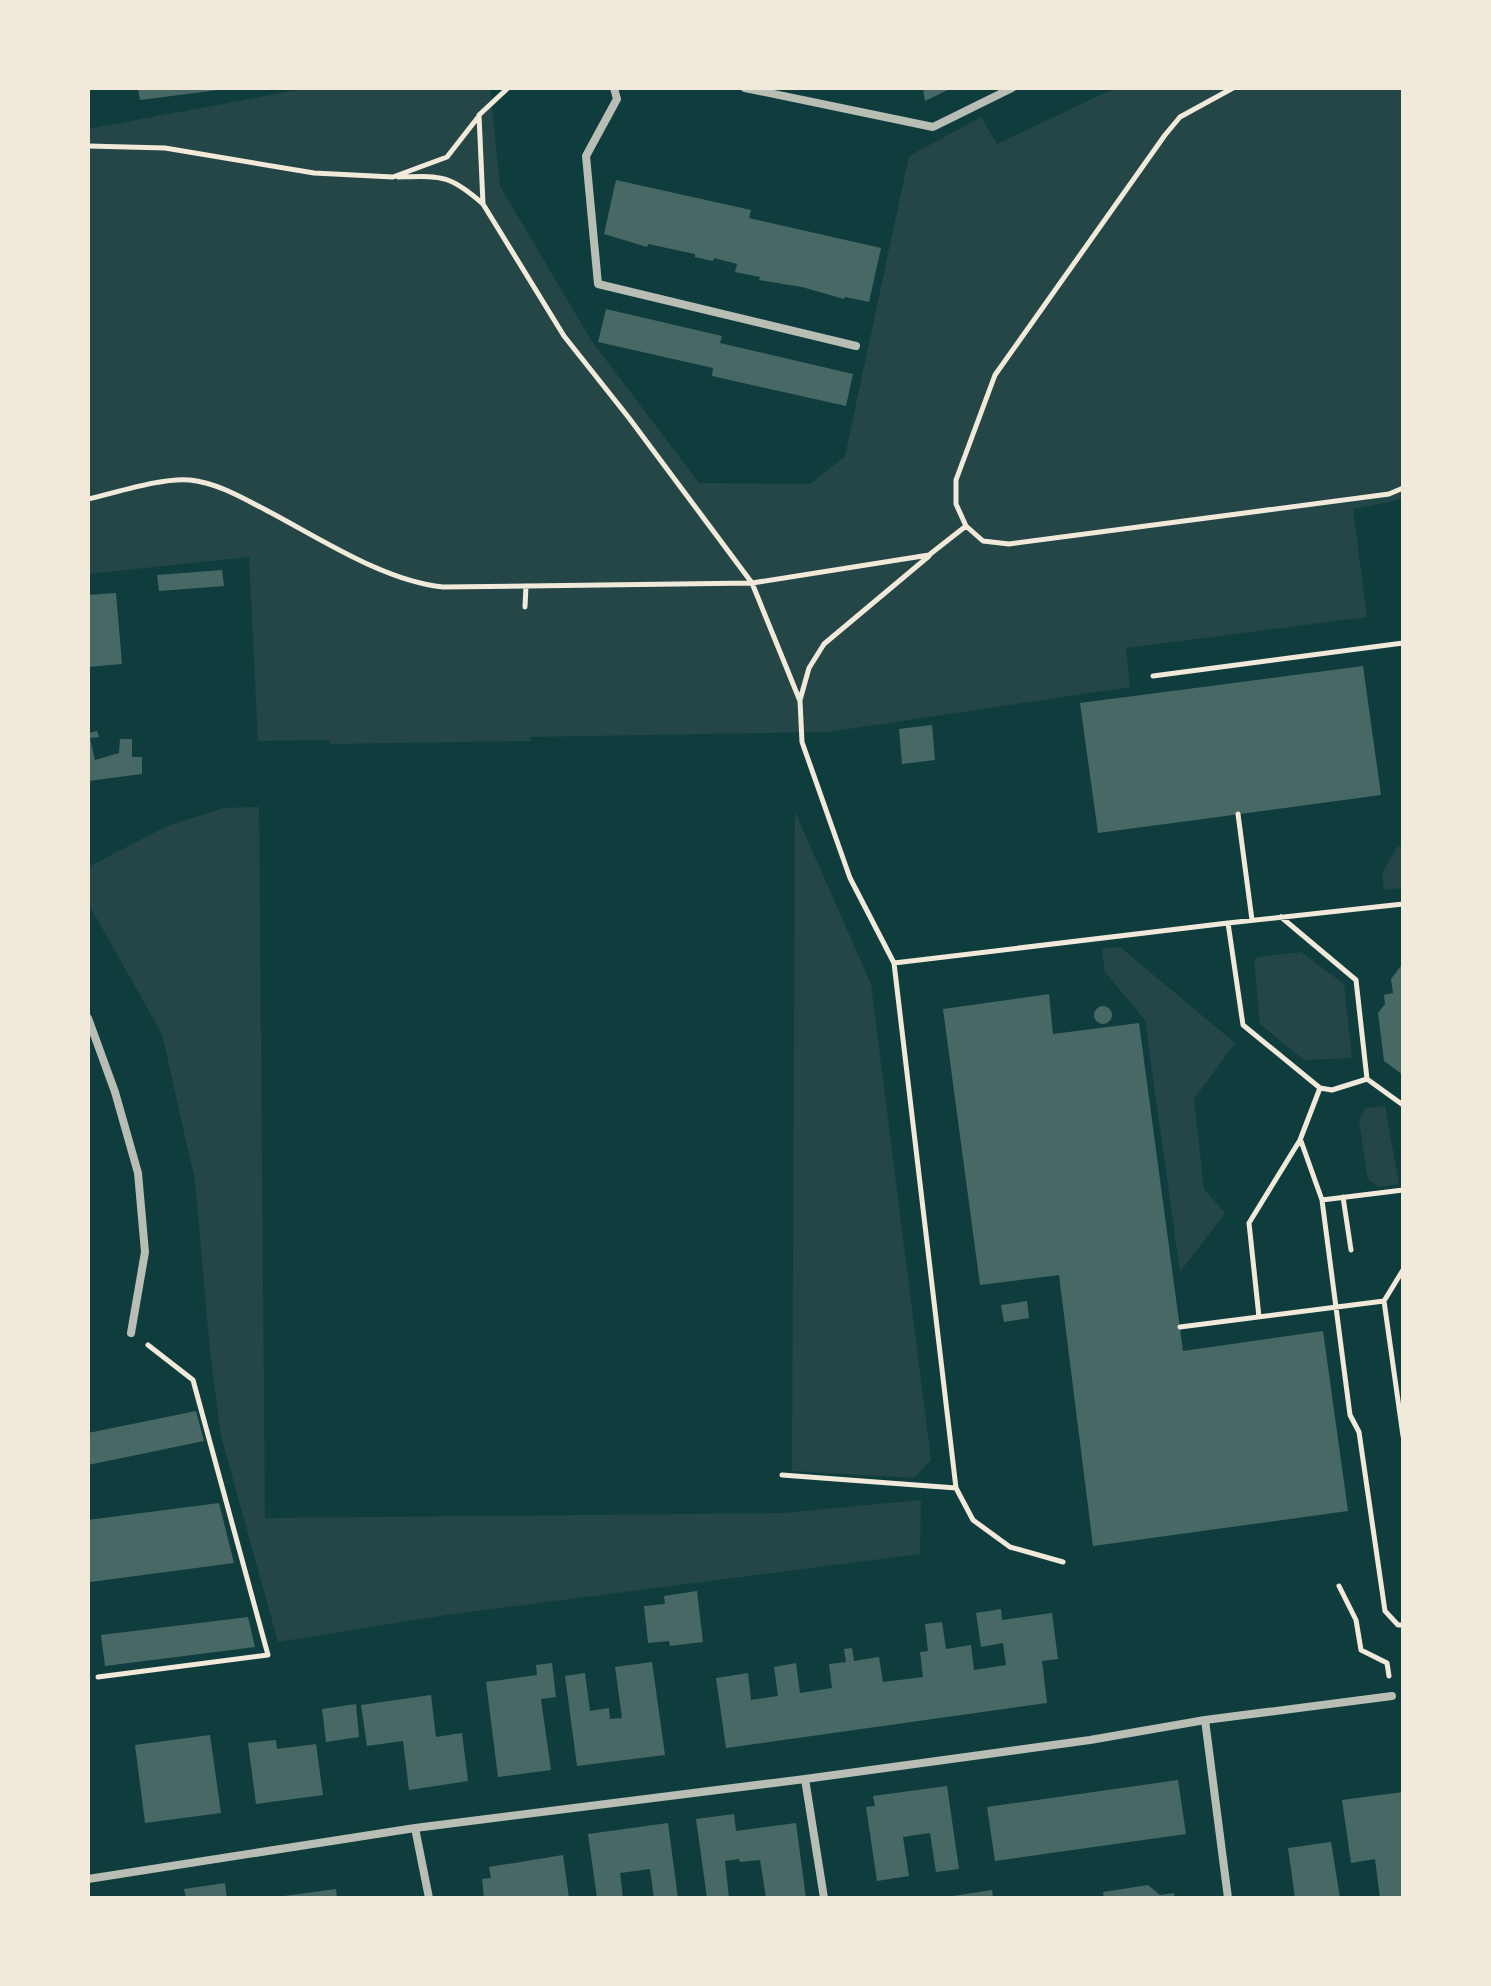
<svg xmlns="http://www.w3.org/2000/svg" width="1491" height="1986" font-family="Quicksand,sans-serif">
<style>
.green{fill:#244646}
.building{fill:#486865}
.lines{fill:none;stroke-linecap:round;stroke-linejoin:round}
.path{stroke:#f1e9da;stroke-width:5}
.minor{stroke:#b8beb3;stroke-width:8}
</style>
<rect width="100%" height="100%" fill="#0f3d3e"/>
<path class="green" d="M 308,88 L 490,88 L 500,186 L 591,340 L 699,483 L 810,484 L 845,456 L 909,156 L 981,117 L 997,144 L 1115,88 L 1403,88 L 1403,499 L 1353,509 L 1367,617 L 1126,648 L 1130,687 L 828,732 L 530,737 L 530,741 L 330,744 L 329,740 L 258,741 L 249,557 L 88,574 L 88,129 Z
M 259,807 L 265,1518 L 782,1513 L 921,1500 L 920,1554 L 446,1615 L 278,1642 L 221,1436 L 210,1351 L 195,1181 L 162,1034 L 88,903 L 88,867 L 167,826 L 223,808 Z
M 795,812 L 871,984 L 931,1460 L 914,1478 L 792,1471 Z
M 1403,846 L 1403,888 L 1384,890 L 1382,873 L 1397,847 Z
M 1120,947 L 1235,1043 L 1194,1099 L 1204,1189 L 1225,1213 L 1180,1272 L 1145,1020 L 1105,972 L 1102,949 Z
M 1301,952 L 1344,984 L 1352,1058 L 1304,1060 L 1260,1024 L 1254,960 L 1258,957 Z
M 1385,1106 L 1399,1184 L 1379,1187 L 1368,1179 L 1359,1121 L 1365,1108 Z"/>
<path class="building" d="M 138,88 L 218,88 L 218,90 L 140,100 Z
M 923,88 L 952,88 L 925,101 Z
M 616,180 L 751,210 L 749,218 L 881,248 L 869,302 L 845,297 L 844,299 L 802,287 L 759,280 L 760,277 L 735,272 L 737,264 L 714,258 L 713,261 L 695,257 L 695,254 L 648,244 L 647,247 L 604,234 Z
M 606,309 L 722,336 L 720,343 L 853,374 L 846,406 L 712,376 L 713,368 L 598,342 Z
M 222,570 L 224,586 L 159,591 L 157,575 Z
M 116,593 L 122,664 L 88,667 L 88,595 Z
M 1363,666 L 1381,795 L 1098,833 L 1080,703 Z
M 932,725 L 935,760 L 902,764 L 899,729 Z
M 97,731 L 99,737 L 90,738 L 95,760 L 119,753 L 120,739 L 132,739 L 132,757 L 142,757 L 142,774 L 88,781 L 88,733 Z
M 1403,963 L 1403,1075 L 1384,1061 L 1378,1013 L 1385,1004 L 1384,995 L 1393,993 L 1391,979 Z
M 1049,994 L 1053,1034 L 1139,1023 L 1183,1351 L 1323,1331 L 1348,1511 L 1093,1546 L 1059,1275 L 980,1285 L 943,1009 Z
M1094 1015a9 9 0 1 1 18 0a9 9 0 1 1-18 0Z
M 1027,1301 L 1029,1318 L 1004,1322 L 1001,1305 Z
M 196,1411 L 204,1441 L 88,1465 L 88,1433 Z
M 219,1503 L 234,1563 L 90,1582 L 88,1520 Z
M 697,1591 L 703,1642 L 670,1646 L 669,1641 L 648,1643 L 644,1606 L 665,1604 L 664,1596 Z
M 1001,1609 L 1002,1620 L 1052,1613 L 1058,1659 L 1042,1661 L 1047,1703 L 726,1748 L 716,1678 L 748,1673 L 751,1700 L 778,1696 L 774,1667 L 796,1663 L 800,1693 L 832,1688 L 829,1664 L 846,1662 L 844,1649 L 852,1648 L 854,1661 L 879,1657 L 883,1682 L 923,1677 L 920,1652 L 928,1651 L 925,1624 L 942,1622 L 946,1649 L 971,1645 L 974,1670 L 1006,1665 L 1003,1643 L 981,1647 L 976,1613 Z
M 248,1617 L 255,1647 L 105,1666 L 101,1635 Z
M 652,1662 L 665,1755 L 577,1766 L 565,1676 L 585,1673 L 590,1711 L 609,1708 L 610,1719 L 622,1718 L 615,1667 Z
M 552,1663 L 556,1697 L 541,1699 L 551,1770 L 498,1777 L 486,1682 L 537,1675 L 536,1665 Z
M 431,1695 L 436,1737 L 462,1733 L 468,1781 L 409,1790 L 403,1741 L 367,1746 L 361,1705 Z
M 356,1704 L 359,1737 L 326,1742 L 322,1709 Z
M 210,1735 L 221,1813 L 145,1823 L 135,1745 Z
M 276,1740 L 277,1749 L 316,1744 L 323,1795 L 256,1804 L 248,1743 Z
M 1178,1780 L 1186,1834 L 995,1861 L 987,1807 Z
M 947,1786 L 959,1869 L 936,1872 L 930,1833 L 916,1835 L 903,1837 L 909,1876 L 877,1881 L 866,1807 L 875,1806 L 873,1796 Z
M 1403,1792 L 1403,1898 L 1380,1898 L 1375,1859 L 1351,1863 L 1342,1800 Z
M 734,1814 L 736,1831 L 796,1823 L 806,1898 L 766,1898 L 760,1860 L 740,1862 L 739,1859 L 725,1861 L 729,1898 L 707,1898 L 696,1819 Z
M 668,1823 L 678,1898 L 654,1898 L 650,1869 L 620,1873 L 623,1898 L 597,1898 L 588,1834 Z
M 1331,1842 L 1340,1898 L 1295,1898 L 1288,1848 Z
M 563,1855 L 569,1898 L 484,1898 L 482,1879 L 491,1878 L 489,1867 Z
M 225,1883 L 227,1898 L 186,1898 L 184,1889 Z
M 1148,1885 L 1160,1895 L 1174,1893 L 1175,1898 L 1104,1898 L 1103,1892 Z
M 336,1889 L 337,1898 L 284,1898 L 284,1896 Z
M 992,1890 L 993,1898 L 953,1898 L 953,1896 Z"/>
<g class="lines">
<path class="path" d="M 508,88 L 479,115 L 483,204 L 564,336 L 629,418 L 752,583 L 800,701 L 802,742 L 850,878 L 894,963 L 956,1488 L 973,1520 L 1010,1547 L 1063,1562
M 1233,88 L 1180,117 L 1165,135 L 995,375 L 956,480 L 956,504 L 966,526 L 983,541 L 1009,544 L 1389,494 L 1403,488
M 88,146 L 165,148 L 314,173 L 393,177 L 447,157 L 479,116
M 398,177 C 441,176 449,174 483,204
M 88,499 C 115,493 163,477 190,480 C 217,483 241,497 264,509 C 318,537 383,581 443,587 L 752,583 L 929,555 L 966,526
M 525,607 L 526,586
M 1153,676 L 1403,643
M 800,700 L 809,668 L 824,644 L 929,556
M 1238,814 L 1252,920
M 1281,917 L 1356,980 L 1367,1079 L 1403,1105
M 1228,923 L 1403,904
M 894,963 L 1228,923 L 1243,1025 L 1320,1088 L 1300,1140 L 1249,1223 L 1259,1317
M 1320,1088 L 1332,1090 L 1367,1079
M 1301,1141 L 1322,1200 L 1350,1415 L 1359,1432 L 1385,1611 L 1398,1625 L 1403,1625
M 1343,1197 L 1351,1250
M 1322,1200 L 1403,1190
M 1384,1301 L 1403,1436
M 1180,1327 L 1384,1301 L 1403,1270
M 782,1475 L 956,1488
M 1339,1586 L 1356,1620 L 1361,1650 L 1387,1663 L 1389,1676
M 98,1677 L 268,1655 L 193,1380 L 148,1345"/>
<path class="minor" d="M 614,88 L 617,99 L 586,156 L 598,284 L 856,346
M 745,88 L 933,127 L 1012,88
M 88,1018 L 115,1092 L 138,1173 L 145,1252 L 131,1333
M 1205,1720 L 1228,1898
M 805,1779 L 824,1898
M 415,1828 L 429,1898
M 88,1879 L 415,1828 L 805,1779 L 1090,1740 L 1205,1720 L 1392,1696"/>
</g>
<rect width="1491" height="1986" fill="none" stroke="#f1e9da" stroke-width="180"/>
</svg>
